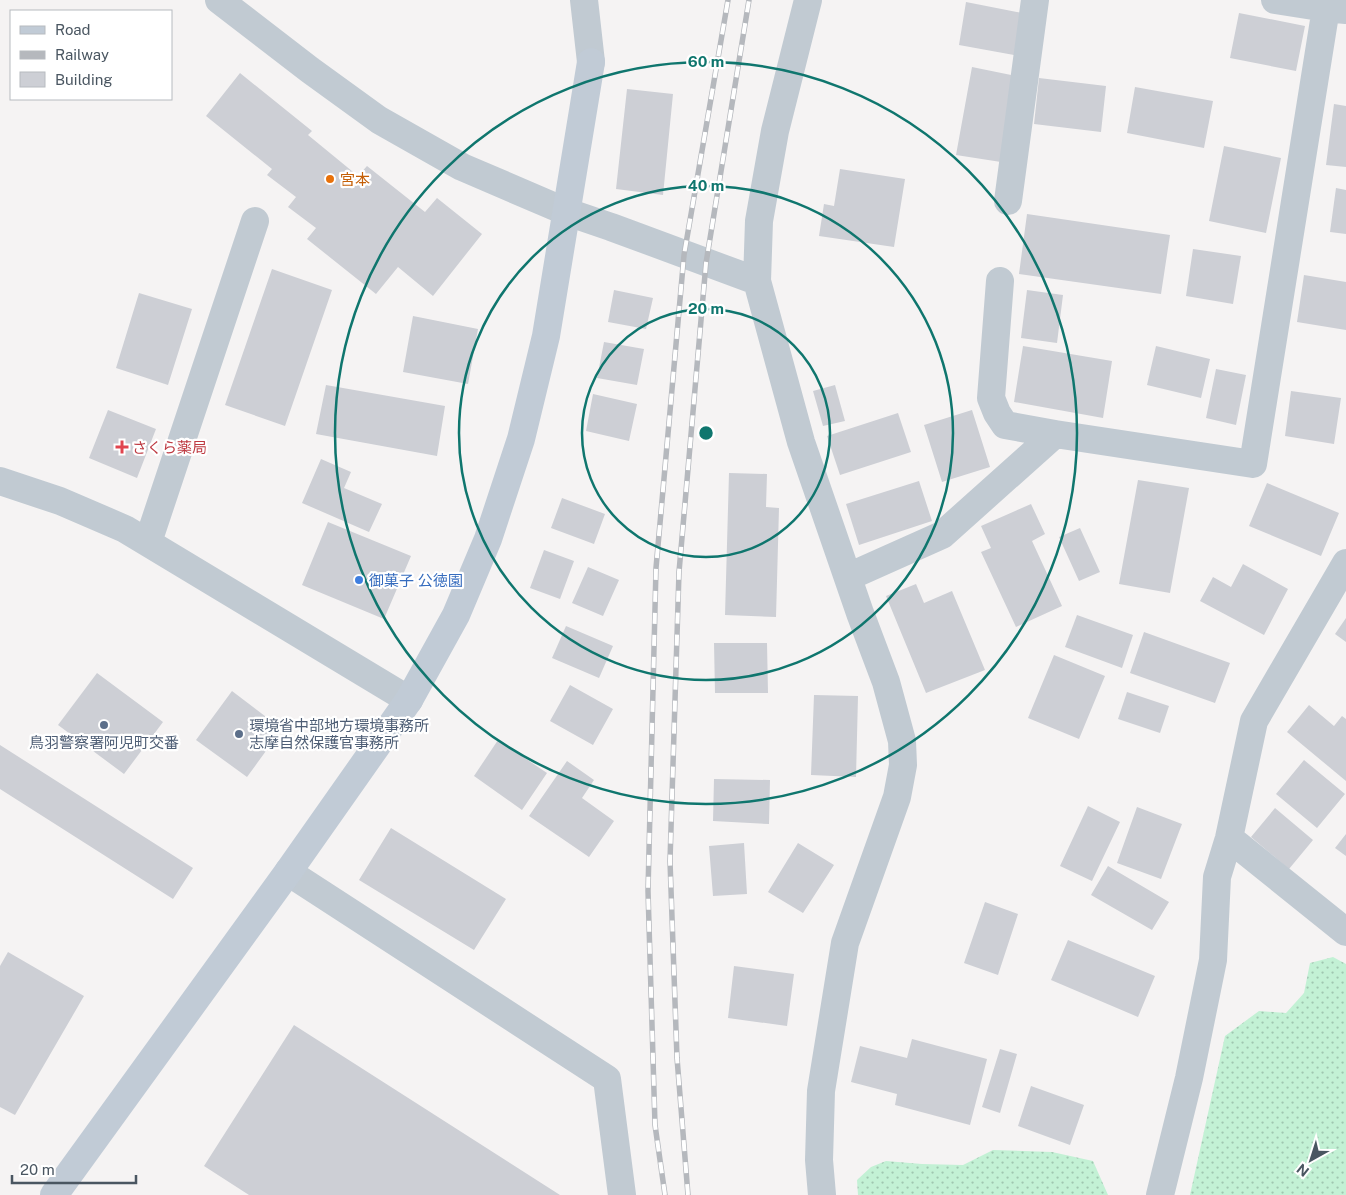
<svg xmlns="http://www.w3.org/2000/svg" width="1346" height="1195" font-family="'Public Sans','Noto Sans JP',sans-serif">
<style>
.grass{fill:url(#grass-dots)}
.building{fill:#cdcfd5}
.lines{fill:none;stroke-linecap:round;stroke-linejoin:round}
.street{stroke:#c1cad2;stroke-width:28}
.secondary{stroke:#c1cbd6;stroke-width:28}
.rail-casing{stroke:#b5b8bd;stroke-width:5.5}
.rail{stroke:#fff;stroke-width:4;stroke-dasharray:11;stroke-linecap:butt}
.ring{fill:none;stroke:#0f766e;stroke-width:2.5}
.food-dot{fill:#e8710a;stroke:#fff;stroke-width:2}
.health-dot{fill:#e0444e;stroke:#fff;stroke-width:2}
.shop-dot{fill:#3f7fe0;stroke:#fff;stroke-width:2}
.service-dot{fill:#5c6f8a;stroke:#fff;stroke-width:2}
.labels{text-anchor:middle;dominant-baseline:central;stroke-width:4.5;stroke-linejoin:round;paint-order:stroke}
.food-label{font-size:15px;fill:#c56008;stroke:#fff;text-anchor:start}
.health-label{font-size:15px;fill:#be3a42;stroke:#fff;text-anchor:start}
.shop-label{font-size:15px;fill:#366cbe;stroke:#fff;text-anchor:start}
.service-label{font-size:15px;fill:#4e5e75;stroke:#fff;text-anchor:start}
.centre{fill:#0f766e;stroke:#fff;stroke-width:2.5}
.ring-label{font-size:15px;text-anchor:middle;font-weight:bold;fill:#0f766e;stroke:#fff;stroke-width:4.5;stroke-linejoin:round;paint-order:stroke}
</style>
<defs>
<pattern id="grass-dots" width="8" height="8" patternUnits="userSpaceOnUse" patternTransform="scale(1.25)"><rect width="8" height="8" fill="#c3f1d5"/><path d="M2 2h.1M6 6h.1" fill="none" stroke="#a0c6b0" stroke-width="1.8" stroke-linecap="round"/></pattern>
</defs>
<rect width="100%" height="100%" fill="#f5f3f3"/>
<path class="grass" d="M 1333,957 L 1346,964 L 1346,1195 L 1190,1195 L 1225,1036 L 1259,1011 L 1286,1013 L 1304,993 L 1310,963 Z
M 993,1150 L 1052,1152 L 1093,1161 L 1108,1195 L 858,1195 L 857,1180 L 871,1167 L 886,1161 L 922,1164 L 963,1165 Z"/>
<path class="building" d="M 966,2 L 1022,13 L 1014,55 L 959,45 Z
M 1239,13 L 1305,26 L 1296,71 L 1230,58 Z
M 972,67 L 1016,76 L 1001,162 L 956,155 Z
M 240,73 L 312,131 L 308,135 L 358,176 L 367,166 L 425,212 L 437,198 L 482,234 L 433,296 L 398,267 L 376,294 L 307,239 L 316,228 L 288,207 L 296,197 L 267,175 L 272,169 L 206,116 Z
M 1039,78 L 1106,86 L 1101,132 L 1034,124 Z
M 1135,87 L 1213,101 L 1204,148 L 1127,133 Z
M 627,89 L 673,94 L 663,195 L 616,189 Z
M 1334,104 L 1346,106 L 1346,167 L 1326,165 Z
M 1224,146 L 1281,158 L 1266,233 L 1209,221 Z
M 840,169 L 905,179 L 894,247 L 819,236 L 824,204 L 834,206 Z
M 1336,188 L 1346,190 L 1346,234 L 1330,232 Z
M 1027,214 L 1170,235 L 1161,294 L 1019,274 Z
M 1193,249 L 1241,256 L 1233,304 L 1186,296 Z
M 272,269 L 332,290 L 285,426 L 225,405 Z
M 1304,275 L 1346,282 L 1346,330 L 1297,322 Z
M 614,290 L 653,298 L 646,329 L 608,322 Z
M 1027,290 L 1063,295 L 1057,343 L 1021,338 Z
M 139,293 L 192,309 L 168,385 L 116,368 Z
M 413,316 L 478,329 L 468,384 L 403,372 Z
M 604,342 L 644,349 L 637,385 L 597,378 Z
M 1023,346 L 1112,361 L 1103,418 L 1014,402 Z
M 1156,346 L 1210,359 L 1201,398 L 1147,385 Z
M 1216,369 L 1246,375 L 1236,425 L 1206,418 Z
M 326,385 L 445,406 L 437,456 L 316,434 Z
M 835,385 L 845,421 L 823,426 L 813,391 Z
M 1291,391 L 1341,398 L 1334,444 L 1285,436 Z
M 593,394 L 637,404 L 629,441 L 586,431 Z
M 108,410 L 156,429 L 137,478 L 89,458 Z
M 972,410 L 990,467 L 942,482 L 924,425 Z
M 898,413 L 911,452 L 840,475 L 827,436 Z
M 321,459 L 351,472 L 344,488 L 382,504 L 369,532 L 302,503 Z
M 729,473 L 767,474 L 766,507 L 779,508 L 776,617 L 725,615 Z
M 1138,480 L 1189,488 L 1170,593 L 1119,584 Z
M 919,481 L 932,521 L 859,545 L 846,504 Z
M 1267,483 L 1339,513 L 1321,556 L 1249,526 Z
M 562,498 L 605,514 L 594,544 L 551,528 Z
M 1031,504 L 1045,534 L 1032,541 L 1062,606 L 1016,627 L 981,552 L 991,548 L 981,526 Z
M 328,522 L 411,556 L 384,619 L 302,585 Z
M 1080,528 L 1100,572 L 1079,581 L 1059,537 Z
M 544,550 L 574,561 L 560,599 L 530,588 Z
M 1243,564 L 1288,589 L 1264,635 L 1200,601 L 1213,577 L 1231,587 Z
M 588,567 L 619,580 L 603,616 L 572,603 Z
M 916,584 L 924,603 L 952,591 L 985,670 L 926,693 L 886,596 Z
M 1077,615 L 1133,635 L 1122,668 L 1065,647 Z
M 1346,618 L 1346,642 L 1335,634 Z
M 566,626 L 613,646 L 599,678 L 552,658 Z
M 1144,632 L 1230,663 L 1215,703 L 1130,673 Z
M 714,643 L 767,643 L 768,693 L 715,693 Z
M 1054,655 L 1105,676 L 1079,739 L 1028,718 Z
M 97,673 L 163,722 L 124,774 L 58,725 Z
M 570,685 L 613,709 L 593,745 L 550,721 Z
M 232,691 L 282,729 L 247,777 L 196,740 Z
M 1127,692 L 1169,706 L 1160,733 L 1118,719 Z
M 814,695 L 858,696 L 856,777 L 811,775 Z
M 1309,705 L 1334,726 L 1342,716 L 1346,719 L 1346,781 L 1287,732 Z
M 498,740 L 547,773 L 522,810 L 474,776 Z
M 0,745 L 193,868 L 173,899 L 0,789 Z
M 1304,760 L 1345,794 L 1317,828 L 1276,794 Z
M 567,761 L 594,780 L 582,798 L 614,821 L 589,857 L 529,816 Z
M 714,779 L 770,780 L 769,824 L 713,821 Z
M 1088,806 L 1120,822 L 1092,881 L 1060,866 Z
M 1137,807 L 1182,824 L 1161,879 L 1117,863 Z
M 1275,808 L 1313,840 L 1289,869 L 1251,837 Z
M 391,828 L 506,899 L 474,950 L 359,880 Z
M 1346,834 L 1346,856 L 1335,848 Z
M 744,843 L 747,894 L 713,896 L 709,846 Z
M 798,843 L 834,865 L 803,913 L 768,892 Z
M 1108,866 L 1169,902 L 1152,930 L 1091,895 Z
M 985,902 L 1018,914 L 998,975 L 964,963 Z
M 1068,940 L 1155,976 L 1138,1017 L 1051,980 Z
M 8,952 L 84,996 L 15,1115 L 0,1107 L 0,966 Z
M 734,966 L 794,974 L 787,1026 L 728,1018 Z
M 294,1025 L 560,1195 L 249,1195 L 204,1166 Z
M 912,1039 L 987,1059 L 970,1125 L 895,1105 L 897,1094 L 851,1082 L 860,1046 L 907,1058 Z
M 1000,1049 L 1017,1054 L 1000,1113 L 982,1107 Z
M 1031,1086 L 1084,1105 L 1070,1145 L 1018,1126 Z"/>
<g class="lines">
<path class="street" d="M 219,0 L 310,70 L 379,120 L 462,167 L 567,212 L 611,227 L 757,281
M 584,0 L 591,62
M 808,0 L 775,131 L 759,221 L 757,281 L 801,442 L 860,613 L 886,682 L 902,741 L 903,765 L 897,797 L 845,943 L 821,1091 L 819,1160 L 822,1195
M 1275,0 L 1326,8
M 1008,201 L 1035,0
M 1000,281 L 991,398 L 997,413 L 1005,425 L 1055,434
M 0,481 L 60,501 L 125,529 L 409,700
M 148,542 L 255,221
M 848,577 L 942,535 L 1055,434 L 1253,464 L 1326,8 L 1346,10
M 1229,838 L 1346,932
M 288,872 L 607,1079 L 622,1195
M 1160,1195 L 1189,1078 L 1213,960 L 1217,877 L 1229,838 L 1254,721 L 1346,563"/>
<path class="secondary" d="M 54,1195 L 288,872 L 409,700 L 456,615 L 488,539 L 521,439 L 546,336 L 591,62"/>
<g class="rail-casing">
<path id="rail" d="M 665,1195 L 655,1125 L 648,891 L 656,568 L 684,255 L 728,0
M 688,1195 L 677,1058 L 670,861 L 679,572 L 706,263 L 749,0"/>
</g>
<use href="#rail" class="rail"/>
</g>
<g class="ring">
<circle cx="706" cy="433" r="124"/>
<circle cx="706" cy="433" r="247"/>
<circle cx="706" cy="433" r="371"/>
</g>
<circle class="food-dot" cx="330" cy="179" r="5"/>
<path class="health-dot" d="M119.5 439.5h5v5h5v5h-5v5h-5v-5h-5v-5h5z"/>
<circle class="shop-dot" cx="359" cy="580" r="5"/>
<g class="service-dot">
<circle cx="104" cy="725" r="5"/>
<circle cx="239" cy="734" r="5"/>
</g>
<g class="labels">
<g class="food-label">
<text x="340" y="179">宮本</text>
</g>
<g class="health-label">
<text x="132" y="447">さくら薬局</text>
</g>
<g class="shop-label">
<text x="369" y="580">御菓子 公徳園</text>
</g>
<g class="service-label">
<text x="249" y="725">環境省中部地方環境事務所<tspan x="249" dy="17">志摩自然保護官事務所</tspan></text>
<text x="104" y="742" text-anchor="middle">鳥羽警察署阿児町交番</text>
</g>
</g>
<circle cx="706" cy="433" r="8" class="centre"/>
<g class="ring-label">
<text x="706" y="67">60 m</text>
<text x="706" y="191">40 m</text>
<text x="706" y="314">20 m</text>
</g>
<rect x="10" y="10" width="162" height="90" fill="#ffffff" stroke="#b7bbc0"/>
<rect x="20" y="26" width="25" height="8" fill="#c1cbd6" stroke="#b7bbc0"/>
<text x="55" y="35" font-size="15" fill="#4a5661">Road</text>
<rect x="20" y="51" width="25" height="8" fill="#b5b8bd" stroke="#b7bbc0"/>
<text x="55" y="60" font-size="15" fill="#4a5661">Railway</text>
<rect x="20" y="72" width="25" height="15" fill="#cdcfd5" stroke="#b7bbc0"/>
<text x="55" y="85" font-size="15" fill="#4a5661">Building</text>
<g transform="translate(1311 1160) rotate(219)" stroke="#ffffff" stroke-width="4" paint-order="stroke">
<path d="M0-4L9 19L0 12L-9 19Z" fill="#4a5661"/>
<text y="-8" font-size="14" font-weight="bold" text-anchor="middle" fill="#4a5661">N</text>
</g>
<path d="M12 1175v8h124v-8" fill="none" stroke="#4a5661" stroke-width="2.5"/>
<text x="20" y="1175" font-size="15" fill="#4a5661" stroke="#ffffff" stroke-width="4" paint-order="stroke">20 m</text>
</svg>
